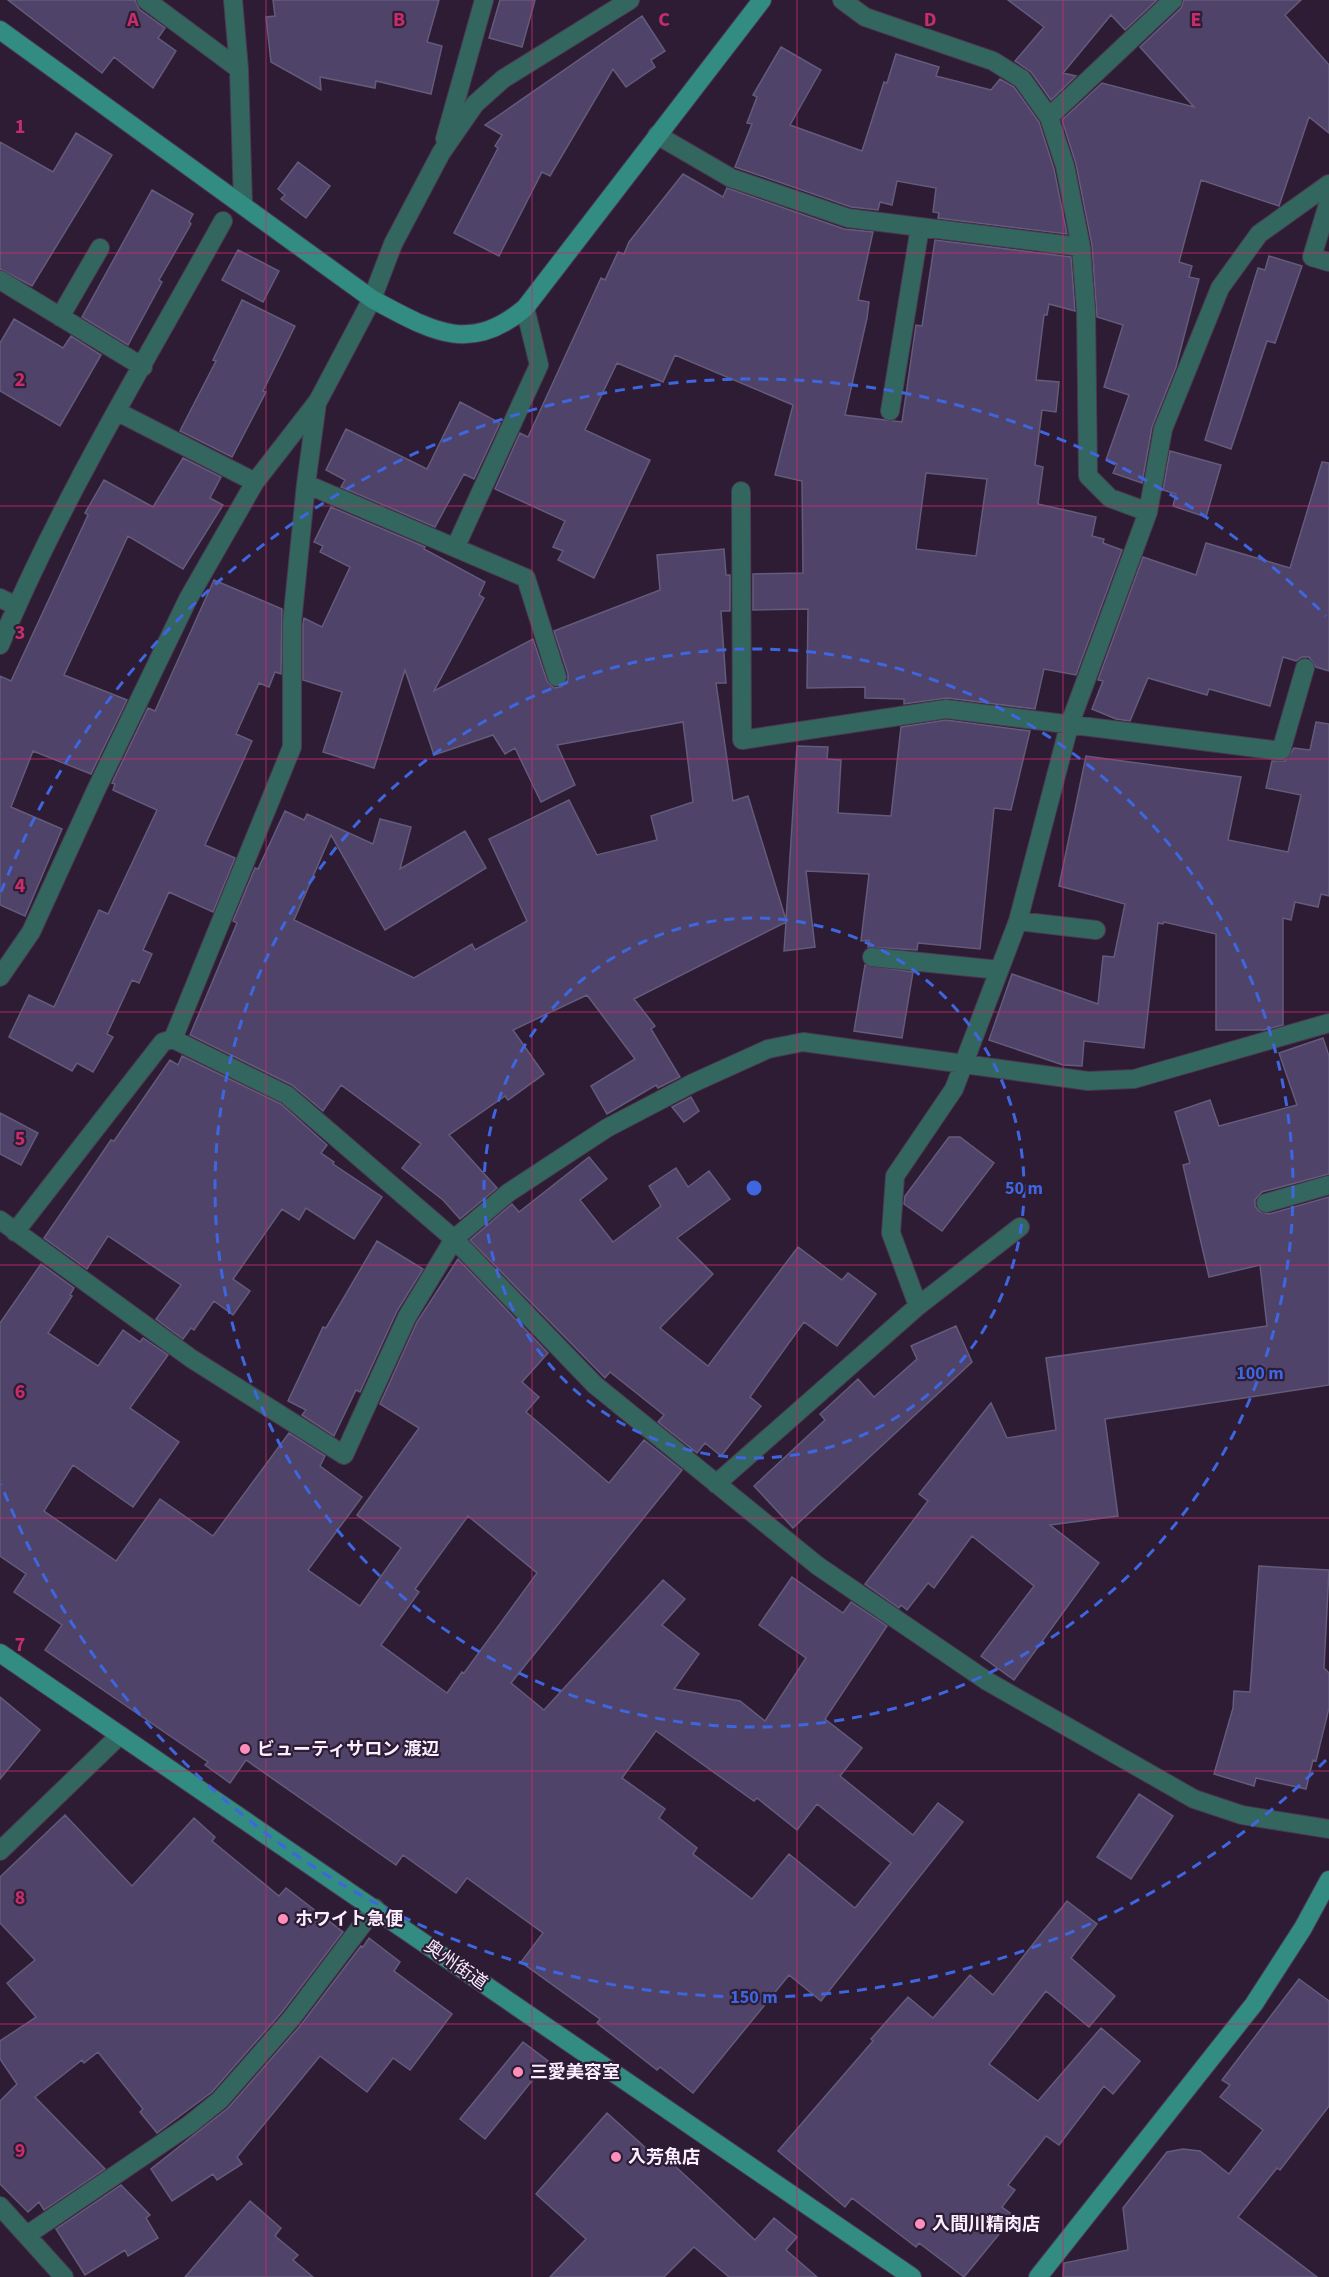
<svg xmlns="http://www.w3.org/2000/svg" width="1329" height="2277" font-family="'Source Sans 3','Noto Sans JP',sans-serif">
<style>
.building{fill:#4f436a;stroke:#645b7a;stroke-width:1.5;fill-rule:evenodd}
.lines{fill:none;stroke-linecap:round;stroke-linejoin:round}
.street-casing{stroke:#4a3950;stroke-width:20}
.secondary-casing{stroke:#4a3950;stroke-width:20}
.street{stroke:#33665f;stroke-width:18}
.secondary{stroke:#328c81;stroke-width:18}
.grid{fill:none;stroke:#c82d6b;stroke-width:1.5;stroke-opacity:0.55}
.ring{fill:none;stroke:#3e66de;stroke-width:3;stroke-dasharray:10 8}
.poi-dot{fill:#ff8eba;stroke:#2d1c34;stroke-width:2}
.labels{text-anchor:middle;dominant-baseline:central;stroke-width:4.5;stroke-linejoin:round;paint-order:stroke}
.poi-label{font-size:18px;font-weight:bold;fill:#faeeff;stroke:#2d1c34;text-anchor:start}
.street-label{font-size:18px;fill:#faeeff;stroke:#2d1c34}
.grid-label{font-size:20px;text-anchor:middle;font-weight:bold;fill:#c82d6b;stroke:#2d1c34;stroke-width:4.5;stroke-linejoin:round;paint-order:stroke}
.centre{fill:#3e66de;stroke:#2d1c34;stroke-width:3}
.ring-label{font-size:18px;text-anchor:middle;font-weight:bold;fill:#3e66de;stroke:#2d1c34;stroke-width:4.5;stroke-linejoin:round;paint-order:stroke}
</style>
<rect width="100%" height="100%" fill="#2d1c34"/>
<path class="building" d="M 8,0 L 135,0 L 139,9 L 165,28 L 158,38 L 176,51 L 153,88 L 114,57 L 102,73 Z
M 273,0 L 439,0 L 427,42 L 442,46 L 431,94 L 376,81 L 375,88 L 320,77 L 321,90 L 271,62 L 266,17 L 275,16 Z
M 500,0 L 535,0 L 522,47 L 489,38 Z
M 1008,0 L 1157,0 L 1125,30 L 1111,15 L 1063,73 L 1076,76 L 1051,100 L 1031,72 L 1015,61 L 1044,27 Z
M 1184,0 L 1301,0 L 1285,15 L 1329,65 L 1329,133 L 1309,117 L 1279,206 L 1201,180 L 1179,262 L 1192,266 L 1189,277 L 1199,279 L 1176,367 L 1152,427 L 1142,483 L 1113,473 L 1117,464 L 1106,460 L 1129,395 L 1104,387 L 1123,325 L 1097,317 L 1092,245 L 1076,164 L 1062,120 L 1102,83 L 1194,107 L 1140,47 L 1181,8 Z
M 642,16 L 665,51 L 651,60 L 655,67 L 626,87 L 613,69 L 550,176 L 542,172 L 499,256 L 454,233 L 498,148 L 495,146 L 502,135 L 485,125 Z
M 781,47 L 821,70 L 790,125 L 862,151 L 884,82 L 887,83 L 896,54 L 939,67 L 936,76 L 991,90 L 1000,79 L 1014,87 L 1039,122 L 1054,169 L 1067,234 L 938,218 L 939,213 L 933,212 L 936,188 L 897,181 L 892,205 L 880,202 L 878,210 L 851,207 L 735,167 L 752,124 L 747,123 L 757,97 L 753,95 Z
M 76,133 L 112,155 L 32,286 L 0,269 L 0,142 L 53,172 Z
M 298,162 L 330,186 L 306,218 L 281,199 L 285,195 L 278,189 Z
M 683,174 L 723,197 L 727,188 L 844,229 L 873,232 L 858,300 L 869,302 L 867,318 L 845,415 L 902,422 L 916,325 L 922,326 L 935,240 L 1071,257 L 1075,311 L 1049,304 L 1047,315 L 1044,315 L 1036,380 L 1059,382 L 1056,412 L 1042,410 L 1035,465 L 1043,467 L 1038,504 L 1096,517 L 1092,536 L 1104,539 L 1103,543 L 1122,550 L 1076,675 L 1044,669 L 1035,709 L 947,698 L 904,704 L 904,699 L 865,698 L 865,687 L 807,688 L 808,609 L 753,610 L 753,574 L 803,573 L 802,481 L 775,475 L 793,405 L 675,355 L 663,382 L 617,363 L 585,430 L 650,460 L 594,578 L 558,560 L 563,551 L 553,547 L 565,521 L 495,489 L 520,433 L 528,437 L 601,278 L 605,280 L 618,252 L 624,254 L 629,242 ZM 926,473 L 987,479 L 976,556 L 916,549 Z
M 152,190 L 193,214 L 189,222 L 191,224 L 159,280 L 162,282 L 128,345 L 82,317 Z
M 238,250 L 279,271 L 263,302 L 222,280 Z
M 1269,256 L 1302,266 L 1275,343 L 1267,341 L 1231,449 L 1205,440 L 1258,268 L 1265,270 Z
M 242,300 L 295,326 L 263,391 L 266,392 L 232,457 L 180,431 L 216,361 L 213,360 Z
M 14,319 L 63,348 L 71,336 L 101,355 L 60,426 L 0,391 L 0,343 Z
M 460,402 L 500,423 L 474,479 L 464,474 L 435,527 L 341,487 L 345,480 L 326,470 L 346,429 L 427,469 Z
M 1170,451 L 1221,465 L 1206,517 L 1173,506 L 1176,494 L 1163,490 Z
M 183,458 L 221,477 L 210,498 L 223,505 L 183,569 L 128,536 L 64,675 L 127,700 L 91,774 L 33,751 L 11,807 L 62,829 L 25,916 L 0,905 L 0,676 L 11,681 L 88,515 L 85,513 L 104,480 L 153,507 Z
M 1322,462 L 1329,463 L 1329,671 L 1316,667 L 1309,657 L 1302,657 L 1296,661 L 1283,657 L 1270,706 L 1209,689 L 1207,695 L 1148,678 L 1130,721 L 1116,719 L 1092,709 L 1103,681 L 1098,680 L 1143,557 L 1196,575 L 1206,543 L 1290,568 Z
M 331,507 L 425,547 L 424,549 L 485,582 L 479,595 L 484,598 L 434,691 L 533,639 L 547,681 L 554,688 L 561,687 L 568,680 L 568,674 L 554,631 L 660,590 L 657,555 L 724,549 L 726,575 L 730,575 L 730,611 L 721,611 L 726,683 L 716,683 L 733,801 L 748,796 L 786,920 L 797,746 L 828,747 L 827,759 L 841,760 L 838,813 L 891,816 L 901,727 L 946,720 L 1030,731 L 1011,810 L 994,808 L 980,949 L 918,943 L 917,950 L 868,947 L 869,940 L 861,941 L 869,874 L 806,871 L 815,947 L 784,951 L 786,922 L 634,999 L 655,1026 L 651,1029 L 680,1077 L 658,1088 L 656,1085 L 607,1114 L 591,1086 L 635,1059 L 587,995 L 513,1030 L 544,1074 L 508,1100 L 505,1096 L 449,1135 L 497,1188 L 460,1219 L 443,1200 L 402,1168 L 421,1144 L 341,1085 L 323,1111 L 292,1085 L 190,1035 L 237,923 L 233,921 L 255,868 L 258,869 L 285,811 L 304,820 L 307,814 L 373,844 L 380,819 L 411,827 L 400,869 L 465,831 L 486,868 L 385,930 L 331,835 L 294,920 L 414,978 L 472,944 L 475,950 L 527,921 L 489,839 L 569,800 L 597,855 L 657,840 L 651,816 L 693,802 L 683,722 L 557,745 L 575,785 L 541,802 L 515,748 L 505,754 L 493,735 L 434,755 L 405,670 L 374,768 L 323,752 L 342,692 L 303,680 L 303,624 L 304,618 L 322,627 L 350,567 L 320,552 L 323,546 L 314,542 Z
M 214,580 L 282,609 L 281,674 L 275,672 L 269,687 L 259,683 L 236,734 L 252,741 L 205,845 L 235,858 L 213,912 L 169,892 L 143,950 L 152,954 L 139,983 L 132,980 L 107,1034 L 113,1037 L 93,1072 L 77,1063 L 72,1071 L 9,1037 L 29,995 L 54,1007 L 99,910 L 108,914 L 157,810 L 113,790 L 115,784 L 112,783 L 148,708 L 155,711 Z
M 1316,722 L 1329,724 L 1329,896 L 1321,894 L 1318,907 L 1295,902 L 1291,920 L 1283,918 L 1283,1025 L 1264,1030 L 1216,1030 L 1216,934 L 1164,922 L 1163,924 L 1158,923 L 1144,1048 L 1084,1041 L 1082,1066 L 1063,1065 L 989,1040 L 1012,974 L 1098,1004 L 1103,956 L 1114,957 L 1125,904 L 1059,886 L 1086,756 L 1241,777 L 1228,840 L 1288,852 L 1301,795 L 1266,788 L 1272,761 L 1285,761 L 1294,748 L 1310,750 Z
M 865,965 L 913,972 L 902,1038 L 854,1031 Z
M 1323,1038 L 1329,1056 L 1329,1174 L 1262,1192 L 1255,1200 L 1255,1206 L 1259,1211 L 1269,1214 L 1329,1197 L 1329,1385 L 1105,1419 L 1118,1516 L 1050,1525 L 1099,1563 L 1014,1680 L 981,1656 L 1034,1586 L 972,1536 L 934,1588 L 928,1583 L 907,1610 L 901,1605 L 899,1608 L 865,1584 L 928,1501 L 919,1494 L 991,1403 L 1007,1438 L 1056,1430 L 1046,1358 L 1267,1326 L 1260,1265 L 1209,1277 L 1183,1165 L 1190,1163 L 1175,1112 L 1210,1100 L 1219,1126 L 1297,1105 L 1279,1053 Z
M 182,1056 L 281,1104 L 327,1145 L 321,1153 L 334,1162 L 333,1164 L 382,1197 L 354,1239 L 306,1208 L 299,1220 L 282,1209 L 233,1279 L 250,1291 L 233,1315 L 214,1301 L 194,1330 L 191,1328 L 183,1339 L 156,1319 L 181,1285 L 108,1236 L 87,1269 L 44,1238 L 111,1140 L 114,1141 L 170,1060 L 178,1065 Z
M 691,1097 L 699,1111 L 684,1122 L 672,1107 Z
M 0,1113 L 38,1133 L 21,1165 L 0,1154 Z
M 949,1137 L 960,1137 L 994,1163 L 942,1231 L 904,1204 L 905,1196 Z
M 589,1157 L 607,1179 L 580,1200 L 613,1242 L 661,1206 L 649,1186 L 676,1168 L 688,1187 L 709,1171 L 730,1199 L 677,1238 L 713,1274 L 660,1328 L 708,1366 L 798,1247 L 842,1280 L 848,1273 L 876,1294 L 837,1346 L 804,1322 L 750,1397 L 761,1406 L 721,1456 L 705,1443 L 697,1453 L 658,1422 L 664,1415 L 610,1372 L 605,1378 L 470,1240 L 512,1204 L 519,1212 Z
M 377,1241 L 423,1269 L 397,1311 L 360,1392 L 356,1390 L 334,1436 L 302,1415 L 306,1410 L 288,1401 L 323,1327 L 326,1328 Z
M 458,1259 L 548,1353 L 522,1382 L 539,1397 L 526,1412 L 609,1483 L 644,1440 L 682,1470 L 511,1683 L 544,1710 L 663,1580 L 685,1599 L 662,1625 L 699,1654 L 674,1689 L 740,1701 L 765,1721 L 806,1658 L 759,1625 L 792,1577 L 843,1613 L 851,1602 L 887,1626 L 825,1719 L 862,1748 L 840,1776 L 913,1835 L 938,1803 L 963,1822 L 821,2001 L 789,1975 L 693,2093 L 660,2067 L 657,2070 L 597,2023 L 600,2019 L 521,1962 L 543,1933 L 467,1878 L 456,1893 L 403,1855 L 396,1865 L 246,1760 L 230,1783 L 205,1765 L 208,1762 L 45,1650 L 62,1625 L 14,1592 L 26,1574 L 0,1556 L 0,1323 L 41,1264 L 74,1288 L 70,1295 L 72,1296 L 48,1333 L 98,1366 L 123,1330 L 140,1342 L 143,1338 L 168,1355 L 130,1408 L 179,1442 L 133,1507 L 73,1465 L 44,1511 L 116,1561 L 160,1499 L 213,1536 L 289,1433 L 325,1456 L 320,1466 L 362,1497 L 308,1570 L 360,1606 L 401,1548 L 357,1515 L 419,1428 L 380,1404 L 417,1322 ZM 468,1516 L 537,1573 L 464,1673 L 462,1672 L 447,1693 L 381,1645 L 419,1592 L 415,1589 ZM 656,1731 L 754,1801 L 757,1798 L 797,1830 L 817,1804 L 891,1863 L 855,1908 L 789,1854 L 752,1899 L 693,1854 L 697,1848 L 659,1818 L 665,1809 L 622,1778 Z
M 956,1326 L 972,1362 L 793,1528 L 754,1486 L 825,1420 L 820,1414 L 858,1379 L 874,1397 L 917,1359 L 911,1346 Z
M 1259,1566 L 1329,1570 L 1324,1668 L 1329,1673 L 1329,1708 L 1316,1761 L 1313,1760 L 1306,1789 L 1256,1778 L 1254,1786 L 1214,1774 L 1233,1708 L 1234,1691 L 1250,1692 Z
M 0,1697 L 40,1730 L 0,1779 Z
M 1139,1794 L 1173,1816 L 1131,1879 L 1097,1857 Z
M 65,1815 L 132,1886 L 194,1818 L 215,1837 L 212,1841 L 279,1896 L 286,1888 L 343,1932 L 282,2012 L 212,2092 L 157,2133 L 140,2112 L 143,2109 L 98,2052 L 84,2063 L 82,2060 L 35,2097 L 105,2169 L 44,2210 L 39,2202 L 28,2212 L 0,2184 L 0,2101 L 17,2084 L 0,2059 L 0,2041 L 36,2017 L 7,1983 L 35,1960 L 0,1923 L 0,1877 Z
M 1067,1901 L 1097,1924 L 1071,1958 L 1115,1996 L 1089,2027 L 1046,1991 L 989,2064 L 1038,2101 L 1101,2028 L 1140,2061 L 1113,2094 L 1104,2086 L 1059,2145 L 1046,2136 L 1008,2185 L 1015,2190 L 1002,2207 L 1014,2216 L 964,2277 L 919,2243 L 916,2247 L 852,2198 L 845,2207 L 778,2151 L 873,2041 L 871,2039 L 908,1997 L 933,2018 L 970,1975 L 993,1995 Z
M 369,1938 L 400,1962 L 394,1971 L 452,2014 L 410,2070 L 393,2058 L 367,2092 L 320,2056 L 237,2157 L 242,2164 L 217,2180 L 213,2174 L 172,2201 L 151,2169 L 228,2108 L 300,2026 L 361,1946 L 363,1947 Z
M 1299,1979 L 1329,2001 L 1329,2106 L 1280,2170 L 1277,2168 L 1238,2217 L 1317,2277 L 1063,2277 L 1064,2263 L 1128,2250 L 1123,2208 L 1167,2152 L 1183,2149 L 1200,2151 L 1229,2174 L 1263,2130 L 1220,2097 L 1230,2085 L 1222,2080 Z
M 523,2042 L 548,2061 L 485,2139 L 460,2119 Z
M 607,2113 L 658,2159 L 662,2154 L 755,2240 L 774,2218 L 797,2237 L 786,2250 L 817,2277 L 729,2277 L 694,2247 L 664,2277 L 550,2277 L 586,2239 L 536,2194 Z
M 121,2185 L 150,2215 L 146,2218 L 158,2238 L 128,2256 L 125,2250 L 85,2275 L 56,2229 Z
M 250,2201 L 281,2228 L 275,2236 L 298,2255 L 293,2260 L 313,2277 L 185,2277 Z"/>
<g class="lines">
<g class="street-casing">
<path id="street" d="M 146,0 L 239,69
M 233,0 L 239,69 L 243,205
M 842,0 L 865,17 L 993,61 L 1022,79 L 1049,117 L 1065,166 L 1081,247 L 1086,310 L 1088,476 L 1110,498 L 1148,512
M 1049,117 L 1173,0
M 657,135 L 731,178 L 848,218 L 1081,247
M 445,139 L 484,0
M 1329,201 L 1312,257 L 1329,262
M 0,280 L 143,367
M 60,317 L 100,248
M 890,411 L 920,227
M 118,412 L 255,482
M 306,484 L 526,578 L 557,677
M 741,491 L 742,740 L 946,709 L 1281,751 L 1305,668
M 456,546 L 539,365 L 525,308
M 0,598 L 16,606
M 0,645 C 62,497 146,361 223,221
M 1018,921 L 1096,930
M 872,957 L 999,970
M 0,977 L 31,932 L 96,790 L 188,599 L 255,482 L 318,401 L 372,299 L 393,244 L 441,153 L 475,104 L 503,79 L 630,0
M 173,1039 L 292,747 L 292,623 L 306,484 L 317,403
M 1266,1203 L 1329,1185
M 0,1220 L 192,1359 L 344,1455 L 407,1317 L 454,1239 L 508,1193 L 607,1128 L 693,1083 L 768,1049 L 803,1042 L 1088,1081 L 1134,1079 L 1329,1023
M 15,1232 L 163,1042 L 173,1039 L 287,1095 L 454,1239 L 595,1385 L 818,1566 L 987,1681 L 1194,1799 L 1242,1815 L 1329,1829
M 918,1306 L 891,1233 L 895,1176 L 954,1089 L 1018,921 L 1069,726 L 1148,512 L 1163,429 L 1220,288 L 1259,234 L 1329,184
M 716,1484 L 918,1306 L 1020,1227
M 0,1851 L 120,1735
M 0,2206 L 64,2277
M 27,2235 L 189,2125 L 220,2100 L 291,2019 L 375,1908"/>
</g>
<g class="secondary-casing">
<path id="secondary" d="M 0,30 L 372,299 C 429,329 468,356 525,308 L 762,0
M 0,1653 L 912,2277
M 1038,2277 L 1254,2004 L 1303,1928 L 1329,1880"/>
</g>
<use href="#street" class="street"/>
<use href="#secondary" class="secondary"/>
</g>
<path class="grid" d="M 266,0 L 266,2277M 532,0 L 532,2277M 797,0 L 797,2277M 1063,0 L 1063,2277M 0,253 L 1329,253M 0,506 L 1329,506M 0,759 L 1329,759M 0,1012 L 1329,1012M 0,1265 L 1329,1265M 0,1518 L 1329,1518M 0,1771 L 1329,1771M 0,2024 L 1329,2024"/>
<g class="ring">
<circle cx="754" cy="1188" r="270"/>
<circle cx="754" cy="1188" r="539"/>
<path d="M1326 1760A809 809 0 0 1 1 1484M1 892A809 809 0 0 1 1326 616"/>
</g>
<g class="poi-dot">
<circle cx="245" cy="1749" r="6"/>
<circle cx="283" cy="1919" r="6"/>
<circle cx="518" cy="2072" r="6"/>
<circle cx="616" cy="2157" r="6"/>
<circle cx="920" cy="2224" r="6"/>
</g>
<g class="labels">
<g class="poi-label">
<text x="257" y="1749">ビューティサロン 渡辺</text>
<text x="295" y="1919">ホワイト急便</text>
<text x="530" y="2072">三愛美容室</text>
<text x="628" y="2157">入芳魚店</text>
<text x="932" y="2224">入間川精肉店</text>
</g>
<g class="street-label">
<text transform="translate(456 1965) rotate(35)">奥州街道</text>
</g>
</g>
<g class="grid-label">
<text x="133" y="26">A</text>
<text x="399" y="26">B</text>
<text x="664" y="26">C</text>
<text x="930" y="26">D</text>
<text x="1196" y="26">E</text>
<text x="20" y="133">1</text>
<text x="20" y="386">2</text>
<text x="20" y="639">3</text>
<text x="20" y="892">4</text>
<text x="20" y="1145">5</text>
<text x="20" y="1398">6</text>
<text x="20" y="1651">7</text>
<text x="20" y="1904">8</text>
<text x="20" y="2157">9</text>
</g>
<circle cx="754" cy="1188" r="9" class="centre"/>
<g class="ring-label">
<text x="1024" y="1194">50 m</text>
<text x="1260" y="1379">100 m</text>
<text x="754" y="2003">150 m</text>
</g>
</svg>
